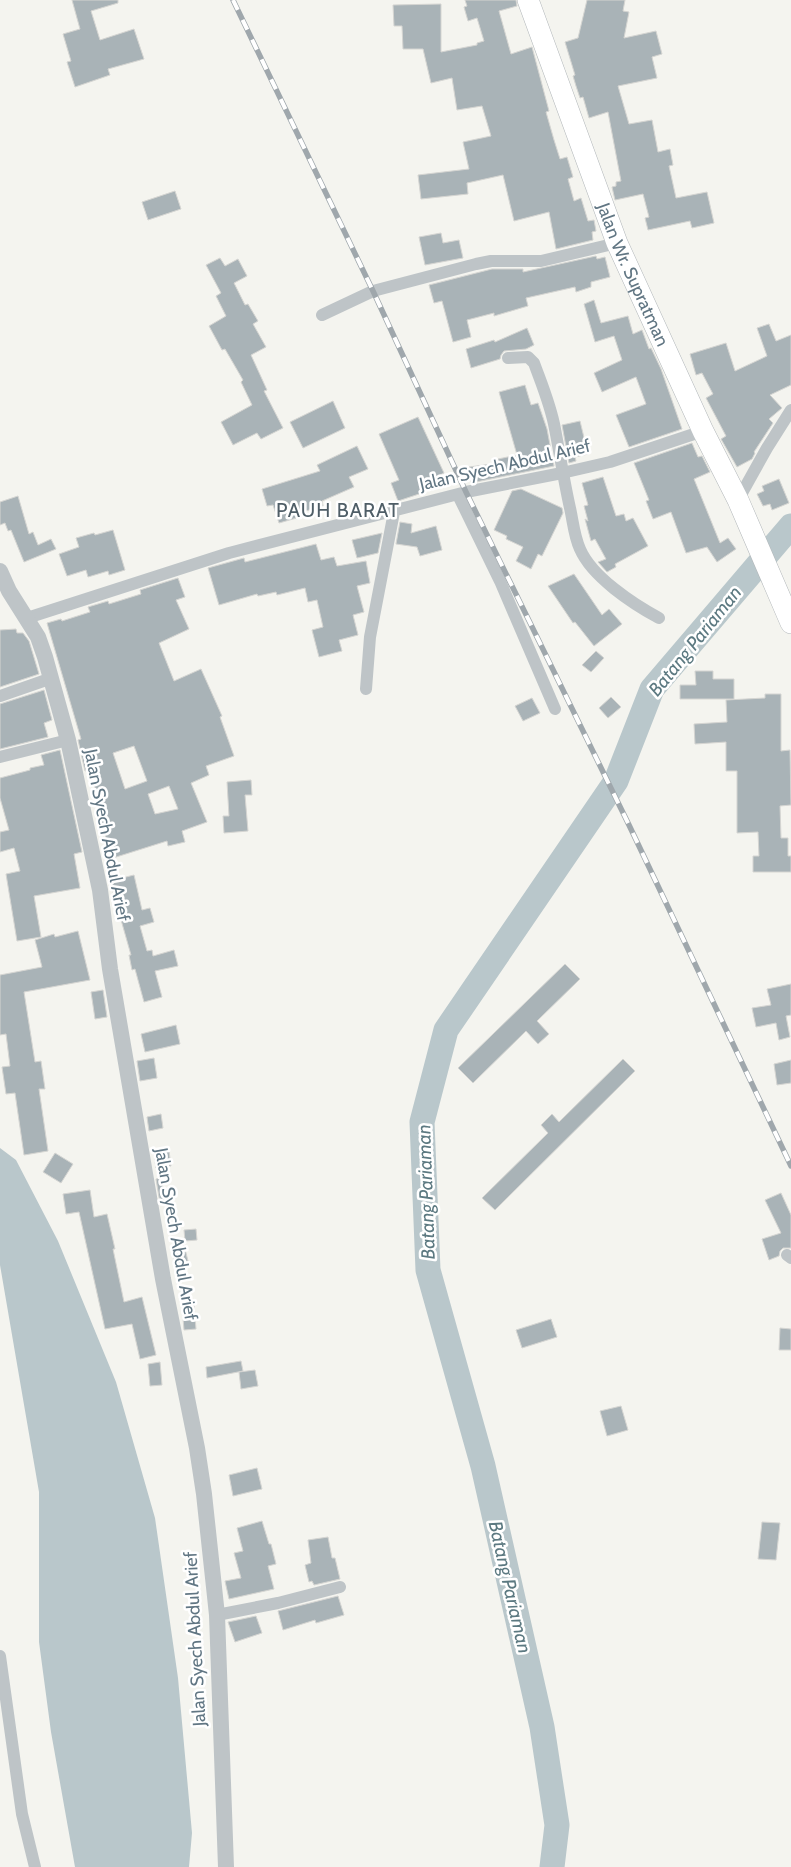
<svg xmlns="http://www.w3.org/2000/svg" width="791" height="1867" font-family="Cabin,sans-serif">
<style>
.water{fill:#b9c7cb}
.lines{fill:none;stroke-linecap:round;stroke-linejoin:round}
.river{stroke:#b9c7cb;stroke-width:25}
.building{fill:#a9b3b7;stroke:#d5d5d2;fill-rule:evenodd}
.primary-casing{stroke:#b2b7ba;stroke-width:22}
.minor{stroke:#bec4c7;stroke-width:12}
.tertiary{stroke:#bec4c7;stroke-width:16}
.primary{stroke:#fff;stroke-width:21}
.rail-casing{stroke:#9fa7ac;stroke-width:5.5}
.rail{stroke:#fff;stroke-width:4;stroke-dasharray:11;stroke-linecap:butt}
.labels{text-anchor:middle;dominant-baseline:central;stroke-width:5;stroke-linejoin:round;paint-order:stroke}
.street-label{font-size:18px;fill:#617683;stroke:#fff}
.water-label{font-size:19px;font-style:italic;fill:#5c7981;stroke:#fff}
.quarter-label{font-size:20px;letter-spacing:1px;fill:#4f5e67;stroke:#fff}
</style>
<rect width="100%" height="100%" fill="#f4f4ef"/>
<path class="water" d="M 0,1148 L 16,1160 L 58,1241 L 116,1382 L 155,1518 L 178,1678 L 192,1833 L 189,1867 L 75,1867 L 51,1732 L 39,1642 L 39,1492 L 0,1265 Z"/>
<g class="lines">
<path class="river" d="M 552,1867 L 557,1825 L 542,1727 L 483,1466 L 428,1270 L 422,1122 L 446,1030 L 616,781 L 652,689 L 791,526"/>
</g>
<path class="building" d="M 72,0 L 118,0 L 118,3 L 91,11 L 100,40 L 134,29 L 144,59 L 108,69 L 110,75 L 75,87 L 67,62 L 71,61 L 63,34 L 80,29 Z
M 465,0 L 516,0 L 517,6 L 499,11 L 511,54 L 532,47 L 549,111 L 546,112 L 554,140 L 560,159 L 567,157 L 573,177 L 568,179 L 574,201 L 581,198 L 588,221 L 594,220 L 596,231 L 592,232 L 593,240 L 556,249 L 549,212 L 514,221 L 503,175 L 467,183 L 468,194 L 421,199 L 418,175 L 469,169 L 463,142 L 491,136 L 482,106 L 457,110 L 452,78 L 431,83 L 423,49 L 403,49 L 402,26 L 394,26 L 393,5 L 441,4 L 441,52 L 477,45 L 477,43 L 484,41 L 477,18 L 468,21 L 464,7 L 467,6 Z
M 587,0 L 625,0 L 623,11 L 629,12 L 624,38 L 656,31 L 662,54 L 652,57 L 657,78 L 618,86 L 629,124 L 652,120 L 658,152 L 670,149 L 673,165 L 669,166 L 676,198 L 707,192 L 714,223 L 692,228 L 690,221 L 648,230 L 645,218 L 649,217 L 643,194 L 615,200 L 612,187 L 616,186 L 616,182 L 621,181 L 608,112 L 589,118 L 583,97 L 580,98 L 576,86 L 573,76 L 575,75 L 565,42 L 578,38 Z
M 175,191 L 181,209 L 148,220 L 142,202 Z
M 441,233 L 443,243 L 459,240 L 463,258 L 425,265 L 419,237 Z
M 596,256 L 597,259 L 605,257 L 610,277 L 591,282 L 591,287 L 576,292 L 575,287 L 526,298 L 528,306 L 494,316 L 494,313 L 467,320 L 471,337 L 453,342 L 442,301 L 434,303 L 429,285 L 492,269 L 523,269 L 523,272 Z
M 220,258 L 225,266 L 238,259 L 247,276 L 234,283 L 245,305 L 248,304 L 258,321 L 253,324 L 266,347 L 251,355 L 267,390 L 264,391 L 283,428 L 261,439 L 257,433 L 233,445 L 221,422 L 252,405 L 241,382 L 243,380 L 225,349 L 222,350 L 209,326 L 226,316 L 216,296 L 221,293 L 206,265 Z
M 594,300 L 601,323 L 628,316 L 633,334 L 642,330 L 649,349 L 651,348 L 661,369 L 682,429 L 629,447 L 616,415 L 646,404 L 636,377 L 602,392 L 594,373 L 622,360 L 614,336 L 595,342 L 584,304 Z
M 769,324 L 776,341 L 791,335 L 791,385 L 770,395 L 782,408 L 769,419 L 773,423 L 754,452 L 755,453 L 752,459 L 737,467 L 721,439 L 726,436 L 706,398 L 713,394 L 702,373 L 696,375 L 690,354 L 726,343 L 735,371 L 767,356 L 757,328 Z
M 527,328 L 534,345 L 526,349 L 504,351 L 501,355 L 500,359 L 471,368 L 466,349 L 494,340 L 495,342 Z
M 525,385 L 531,405 L 538,403 L 547,429 L 554,466 L 471,483 L 469,467 L 499,463 L 498,459 L 517,455 L 499,392 Z
M 333,401 L 345,428 L 303,448 L 290,422 Z
M 418,417 L 444,473 L 422,484 L 425,492 L 398,501 L 391,483 L 399,480 L 379,434 Z
M 580,421 L 588,454 L 575,457 L 576,461 L 569,463 L 562,425 Z
M 692,443 L 698,457 L 702,456 L 710,472 L 694,479 L 720,543 L 728,538 L 736,549 L 717,562 L 707,547 L 686,553 L 671,512 L 653,519 L 646,501 L 649,500 L 634,463 Z
M 357,446 L 368,469 L 349,477 L 354,487 L 322,501 L 323,506 L 299,513 L 300,517 L 279,523 L 273,505 L 267,506 L 262,489 L 320,471 L 317,465 Z
M 603,477 L 616,516 L 624,514 L 626,521 L 633,518 L 648,546 L 615,564 L 616,567 L 607,572 L 598,562 L 606,559 L 595,539 L 591,541 L 585,519 L 588,521 L 584,506 L 588,505 L 582,483 Z
M 779,479 L 789,503 L 772,510 L 770,504 L 763,506 L 757,494 L 764,491 L 762,486 Z
M 521,489 L 562,508 L 563,513 L 542,556 L 538,554 L 531,569 L 516,561 L 523,547 L 506,539 L 507,536 L 494,530 L 512,491 Z
M 18,496 L 29,534 L 33,532 L 38,545 L 51,539 L 56,549 L 24,562 L 11,530 L 8,531 L 5,523 L 0,525 L 0,502 Z
M 400,522 L 412,524 L 411,533 L 436,526 L 442,550 L 420,556 L 417,547 L 396,544 Z
M 113,530 L 125,570 L 109,575 L 108,571 L 88,577 L 86,570 L 67,576 L 59,554 L 79,547 L 76,538 L 94,533 L 95,535 Z
M 382,533 L 378,553 L 357,558 L 352,540 Z
M 316,544 L 321,560 L 334,557 L 337,566 L 366,561 L 370,583 L 357,586 L 364,612 L 353,615 L 358,635 L 339,640 L 342,651 L 319,657 L 312,630 L 323,627 L 317,600 L 308,602 L 305,588 L 277,595 L 276,592 L 258,596 L 257,594 L 219,605 L 208,568 L 244,558 L 245,562 Z
M 574,574 L 602,615 L 609,609 L 622,624 L 594,646 L 575,622 L 573,623 L 548,586 Z
M 178,578 L 185,597 L 176,600 L 189,629 L 159,643 L 174,681 L 201,669 L 222,716 L 220,717 L 234,756 L 206,766 L 209,775 L 191,783 L 207,822 L 182,831 L 185,842 L 168,846 L 167,841 L 113,858 L 97,812 L 101,810 L 98,797 L 89,770 L 85,771 L 78,740 L 81,739 L 47,623 L 61,619 L 62,621 L 90,612 L 88,607 L 108,601 L 109,604 L 141,594 L 140,590 ZM 134,746 L 147,781 L 125,789 L 113,753 ZM 169,786 L 178,809 L 155,814 L 148,794 Z
M 16,629 L 17,633 L 23,633 L 29,641 L 39,674 L 0,687 L 0,630 Z
M 596,651 L 604,658 L 591,672 L 582,665 Z
M 695,671 L 713,671 L 713,679 L 734,679 L 734,699 L 680,699 L 680,685 L 696,685 Z
M 44,690 L 52,720 L 44,723 L 48,737 L 0,749 L 0,704 Z
M 765,694 L 781,694 L 781,751 L 790,750 L 791,805 L 780,806 L 781,838 L 788,838 L 788,856 L 791,856 L 791,872 L 753,872 L 753,856 L 759,856 L 758,832 L 737,833 L 737,771 L 726,771 L 726,742 L 695,744 L 694,724 L 727,722 L 726,700 L 765,698 Z
M 611,697 L 621,707 L 608,718 L 599,708 Z
M 532,698 L 540,713 L 523,721 L 515,706 Z
M 60,750 L 82,852 L 74,854 L 80,888 L 34,896 L 41,937 L 17,941 L 6,874 L 20,871 L 14,848 L 0,852 L 0,832 L 9,830 L 0,798 L 0,778 L 30,770 L 30,768 L 44,765 L 41,755 Z
M 251,780 L 252,795 L 245,795 L 248,831 L 224,833 L 223,816 L 229,816 L 227,782 Z
M 134,875 L 142,910 L 150,908 L 154,922 L 140,926 L 147,951 L 152,950 L 153,956 L 174,950 L 178,966 L 155,971 L 162,997 L 144,1002 L 135,969 L 132,970 L 129,955 L 131,955 L 110,881 Z
M 78,931 L 90,980 L 24,992 L 35,1062 L 41,1061 L 45,1089 L 39,1089 L 48,1151 L 24,1155 L 15,1093 L 6,1094 L 2,1067 L 10,1066 L 6,1034 L 0,1035 L 0,975 L 42,967 L 35,940 L 54,934 L 55,937 Z
M 565,964 L 580,979 L 537,1021 L 549,1034 L 538,1044 L 526,1031 L 473,1083 L 458,1068 Z
M 791,984 L 791,1015 L 786,1016 L 790,1037 L 779,1040 L 776,1023 L 756,1027 L 752,1008 L 771,1005 L 767,989 Z
M 103,990 L 107,1017 L 95,1019 L 91,992 Z
M 176,1025 L 180,1044 L 145,1052 L 141,1034 Z
M 154,1058 L 157,1078 L 140,1081 L 137,1061 Z
M 623,1059 L 635,1071 L 495,1210 L 482,1198 L 548,1133 L 541,1125 L 552,1114 L 559,1122 Z
M 791,1060 L 791,1083 L 777,1085 L 774,1064 Z
M 161,1114 L 163,1128 L 149,1131 L 147,1117 Z
M 169,1151 L 171,1166 L 156,1168 L 154,1153 Z
M 55,1153 L 73,1164 L 61,1183 L 43,1172 Z
M 161,1178 L 166,1202 L 160,1203 L 156,1179 Z
M 90,1190 L 94,1217 L 107,1214 L 115,1249 L 113,1249 L 124,1302 L 142,1297 L 156,1355 L 140,1359 L 132,1324 L 105,1329 L 79,1212 L 66,1214 L 63,1194 Z
M 781,1193 L 791,1215 L 791,1248 L 783,1248 L 780,1251 L 779,1256 L 769,1260 L 762,1239 L 781,1233 L 765,1200 Z
M 196,1229 L 197,1240 L 185,1241 L 184,1230 Z
M 184,1245 L 188,1261 L 175,1264 L 171,1248 Z
M 194,1305 L 196,1329 L 184,1330 L 182,1306 Z
M 551,1319 L 557,1337 L 522,1348 L 516,1330 Z
M 780,1328 L 791,1329 L 791,1350 L 779,1350 Z
M 241,1361 L 243,1371 L 207,1378 L 206,1367 Z
M 160,1362 L 162,1385 L 150,1386 L 148,1364 Z
M 255,1370 L 258,1386 L 241,1389 L 239,1372 Z
M 621,1406 L 628,1430 L 607,1436 L 600,1411 Z
M 257,1468 L 262,1489 L 233,1496 L 229,1475 Z
M 262,1521 L 269,1544 L 271,1544 L 276,1564 L 268,1566 L 274,1589 L 229,1599 L 225,1581 L 241,1578 L 234,1553 L 243,1551 L 237,1528 Z
M 762,1522 L 780,1523 L 776,1560 L 758,1559 Z
M 328,1537 L 332,1558 L 335,1558 L 340,1579 L 314,1585 L 312,1581 L 309,1582 L 305,1565 L 311,1563 L 308,1540 Z
M 338,1596 L 344,1615 L 316,1623 L 315,1620 L 283,1630 L 278,1611 Z
M 256,1616 L 262,1633 L 235,1642 L 228,1622 Z"/>
<g class="lines">
<g class="primary-casing">
<g id="primary">
<path id="s1" d="M 528,0 L 617,243 L 703,431 L 738,500 L 791,623"/>
</g>
</g>
<path class="minor" d="M 322,315 L 373,291 L 476,264 L 491,261 L 541,261 L 617,243
M 508,358 L 528,357 L 534,363 C 542,385 551,406 555,429 C 560,455 564,481 570,508 C 573,521 574,536 580,549 C 592,577 633,604 659,618
M 458,495 L 500,581 L 555,709
M 738,500 L 767,448 L 791,410
M 27,618 L 229,553 L 466,492 L 562,473 L 610,462 L 703,431
M 366,689 L 370,637 L 394,512
M 0,696 L 52,678
M 0,757 L 68,740
M 787,1255 L 791,1258
M 217,1615 L 278,1603 L 340,1587
M 0,1656 L 22,1814 L 35,1867"/>
<path class="tertiary" d="M 0,571 L 9,591 L 38,637 L 45,657 L 68,740 L 100,890 L 110,969 L 163,1279 L 197,1448 L 204,1494 L 217,1615 L 226,1867"/>
<use href="#primary" class="primary"/>
<g class="rail-casing">
<path id="rail" d="M 233,0 L 373,291 L 466,492 L 629,825 L 791,1166"/>
</g>
<use href="#rail" class="rail"/>
</g>
<g class="labels">
<g class="street-label">
<text stroke="none"><textPath href="#s1" startOffset="294">Jalan Wr. Supratman</textPath></text>
<text transform="translate(505 465) rotate(-13)">Jalan Syech Abdul Arief</text>
<text transform="translate(107 835) rotate(79)">Jalan Syech Abdul Arief</text>
<text transform="translate(176 1234) rotate(80)">Jalan Syech Abdul Arief</text>
<text transform="translate(195 1639) rotate(-93)">Jalan Syech Abdul Arief</text>
</g>
<g class="water-label">
<text transform="translate(695 641) rotate(-51)">Batang Pariaman</text>
<text transform="translate(426 1192) rotate(-92)">Batang Pariaman</text>
<text transform="translate(510 1587) rotate(77)">Batang Pariaman</text>
</g>
<g class="quarter-label">
<text x="338" y="510">PAUH BARAT</text>
</g>
</g>
</svg>
